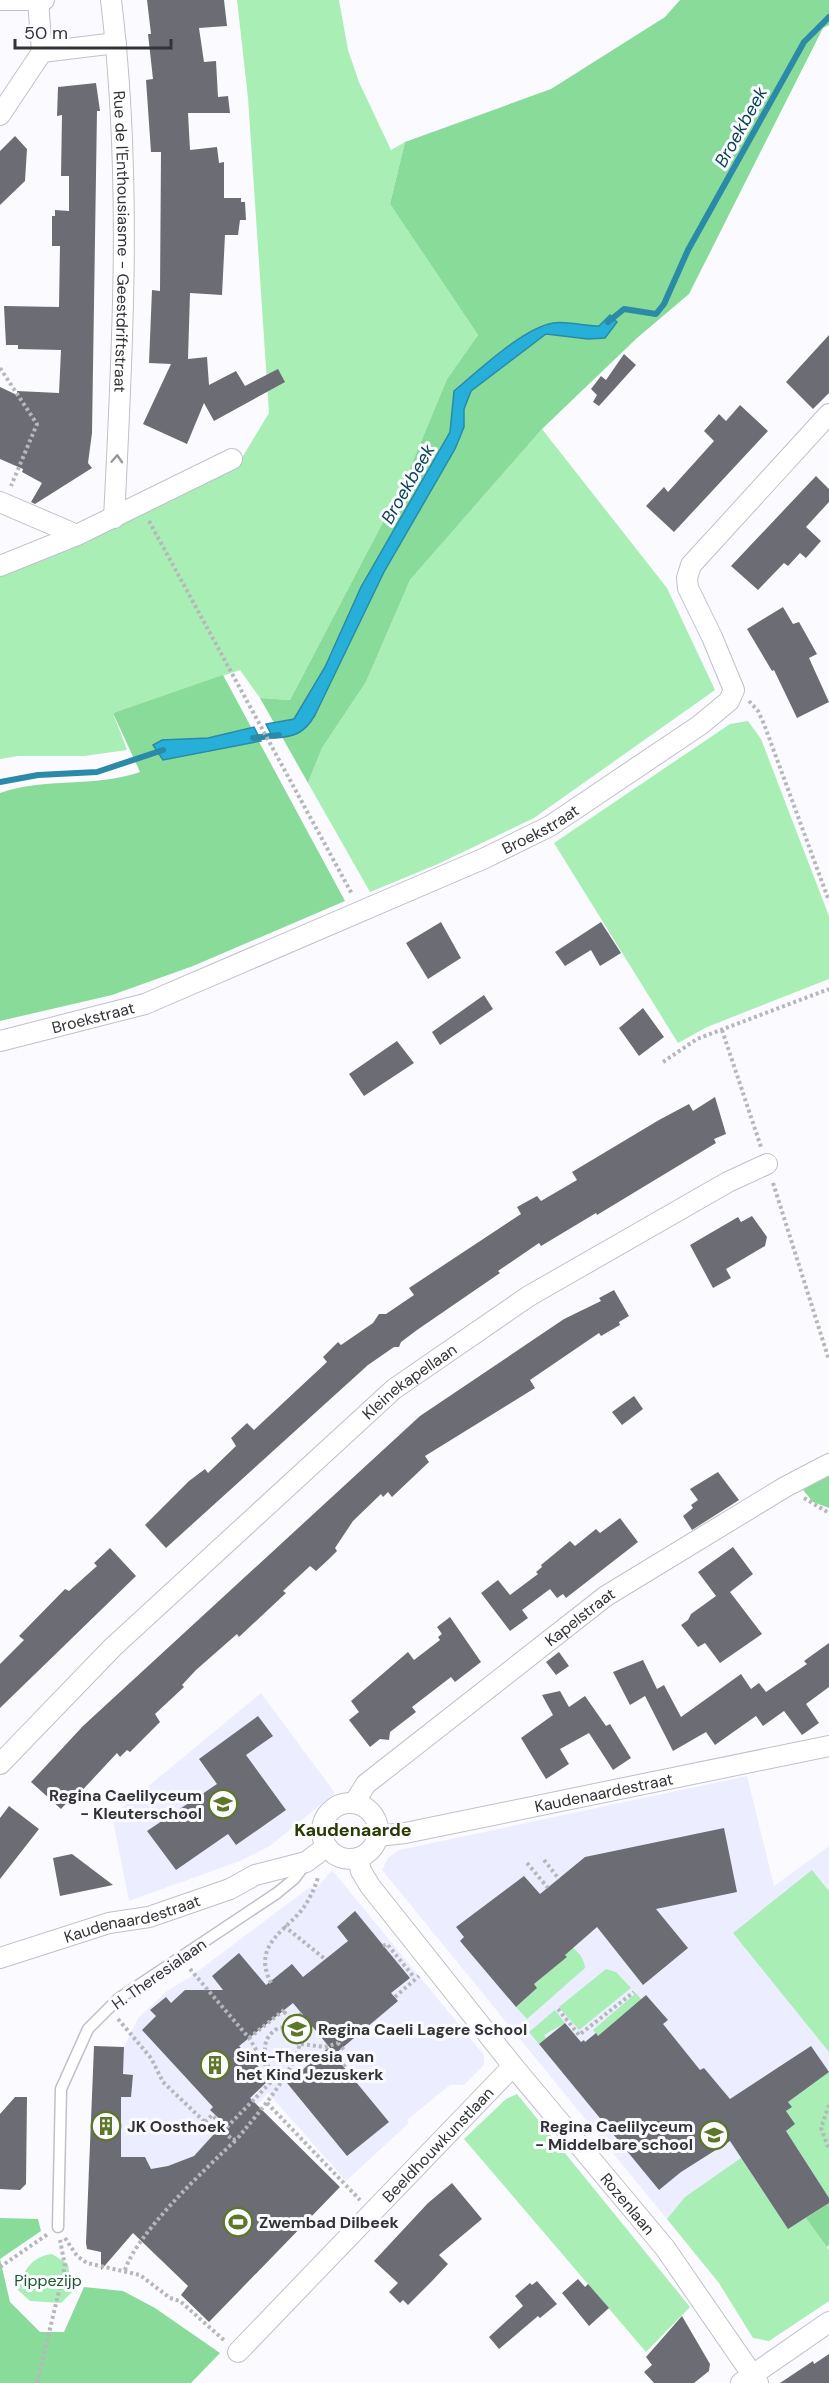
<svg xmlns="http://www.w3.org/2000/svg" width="829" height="2383" font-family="'DM Sans',sans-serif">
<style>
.built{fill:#eceeff}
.green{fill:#a9eeb5}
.forest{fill:#89db99}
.water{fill:#26afd8;stroke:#2a8aa7;stroke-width:1.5}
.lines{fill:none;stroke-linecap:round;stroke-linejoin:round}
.stream{stroke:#2a8aa7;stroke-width:6}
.building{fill:#6c6c74}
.lane-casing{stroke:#bfc0c9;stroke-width:13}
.street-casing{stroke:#bfc0c9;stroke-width:22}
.path{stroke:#b6b7ba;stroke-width:4;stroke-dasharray:3 3;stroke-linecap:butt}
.lane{stroke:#fff;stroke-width:10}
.street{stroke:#fff;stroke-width:20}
.oneway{stroke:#98999a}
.labels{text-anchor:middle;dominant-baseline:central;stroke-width:6;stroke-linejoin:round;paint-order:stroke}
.street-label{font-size:16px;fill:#323336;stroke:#fbfbff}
.poi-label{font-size:16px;font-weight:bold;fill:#323336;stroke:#fbfbff;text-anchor:start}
.park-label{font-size:16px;fill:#1c562c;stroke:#fbfbff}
.water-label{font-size:18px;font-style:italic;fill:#0b4354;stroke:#fbfbff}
.neighbourhood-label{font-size:18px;font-weight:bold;fill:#293900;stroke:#fbfbff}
</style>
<rect width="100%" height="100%" fill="#fbfbff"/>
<path class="built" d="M 261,1693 L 335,1793 L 270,1846 L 240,1861 L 129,1901 L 112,1816 Z
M 747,1776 L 774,1886 L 829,1846 L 829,2301 L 769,2341 L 753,2338 L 719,2283 L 382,1870 L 388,1858 L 399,1850 Z
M 332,1870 L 484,2055 L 484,2065 L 464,2085 L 450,2085 L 407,2120 L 409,2123 L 346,2181 L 268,2093 L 183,2184 L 88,2177 L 89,2155 L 121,2156 L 121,2097 L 131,2096 L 133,2075 L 123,2074 L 124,2047 L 138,2018 L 167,1991 L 190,1977 L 310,1887 L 315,1890 Z"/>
<path class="green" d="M 237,0 L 339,0 L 348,50 L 359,82 L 391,150 L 405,142 L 390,204 L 478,335 L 447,379 L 405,480 L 290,700 L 260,698 L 240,670 L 113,713 L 127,750 L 84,756 L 18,756 L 0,759 L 0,576 L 237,466 L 269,413 L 248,98 Z
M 542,429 L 667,588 L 715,690 L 534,818 L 438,864 L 370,892 L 308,783 L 322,748 L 366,682 L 410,580 Z
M 748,721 L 761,739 L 829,916 L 829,979 L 707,1027 L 678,1043 L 554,843 L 730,724 Z
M 812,1870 L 829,1891 L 829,2052 L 733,1933 Z
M 548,1935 C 563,1941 584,1950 585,1968 L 527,2019 L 516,2007 L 537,1988 L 534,1984 L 567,1957 Z
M 606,1969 L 616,1972 L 631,1988 L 579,2030 L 559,2007 Z
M 636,1993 L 647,2006 L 600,2039 L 593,2030 Z
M 555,2010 L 565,2023 L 544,2035 L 546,2038 L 539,2044 L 529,2032 Z
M 829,2072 L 829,2198 L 786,2131 L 795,2124 L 786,2111 L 792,2107 L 788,2102 Z
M 517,2094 L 690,2307 L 646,2352 L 464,2139 L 506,2099 Z
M 741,2158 L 788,2228 L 806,2218 L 829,2250 L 829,2301 L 769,2341 L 753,2338 L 719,2283 L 667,2219 L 685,2197 Z
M 52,2254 L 68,2264 L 72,2292 L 61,2303 L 30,2301 L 18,2290 C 22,2272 32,2256 52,2254 Z"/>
<path class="forest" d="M 680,0 L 829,0 L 829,25 L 823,28 L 689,294 L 637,338 L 542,429 L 410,580 L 366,682 L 322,748 L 308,783 L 260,698 L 290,700 L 405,480 L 447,379 L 478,335 L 390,204 L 405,142 L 551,89 L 665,17 Z
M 223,675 L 345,901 L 193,966 L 112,995 L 0,1021 L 0,793 C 45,777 94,788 140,772 L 113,713 Z
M 829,1475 L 829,1508 L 813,1502 L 803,1490 Z
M 829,2203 L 829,2245 L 827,2247 L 806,2218 Z
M 0,2218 L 38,2219 L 41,2231 L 0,2259 L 10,2302 L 40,2332 L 64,2332 L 84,2287 L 123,2291 L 155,2308 L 220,2353 L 191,2383 L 0,2383 Z"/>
<path class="water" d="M 610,315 L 617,322 L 605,338 L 588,339 L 546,334 L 471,391 L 464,409 L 464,427 L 455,449 L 384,572 L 315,715 C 304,734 294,737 273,738 L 266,724 L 294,719 L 325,667 L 361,587 L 450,432 L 454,391 C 477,372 523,328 553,323 C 567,321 584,326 599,326 Z
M 254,727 L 261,741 L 163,760 L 153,745 L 162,740 L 208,738 Z"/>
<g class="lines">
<path class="stream" d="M 608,322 L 624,309 L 656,314 L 664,304 L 688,250 L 804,42 L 829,17
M 253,738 L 279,735
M 0,782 L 38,775 L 97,772 L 163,750"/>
</g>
<path class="building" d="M 147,0 L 224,0 L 227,26 L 199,28 L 204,62 L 216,61 L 218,97 L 228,96 L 230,113 L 188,113 L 190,150 L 217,147 L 219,163 L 224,162 L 224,198 L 241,198 L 241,202 L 245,202 L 246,220 L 240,220 L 238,235 L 225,235 L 222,295 L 190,293 L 188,359 L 207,357 L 209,385 L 236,371 L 245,386 L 278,369 L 285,382 L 214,421 L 204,403 L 187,444 L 143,424 L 171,364 L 149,363 L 152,290 L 160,291 L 161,152 L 151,152 L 146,80 L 153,79 L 148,34 L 151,34 Z
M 96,83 L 100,111 L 97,111 L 92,433 L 88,463 L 92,468 L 35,504 L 31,502 L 42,483 L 22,472 L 23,469 L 0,459 L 0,387 L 17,395 L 17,391 L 59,393 L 61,350 L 18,349 L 18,345 L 6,345 L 4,306 L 59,307 L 60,246 L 52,246 L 52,216 L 55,216 L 55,210 L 69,211 L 69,176 L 61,176 L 62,115 L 57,116 L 58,87 Z
M 15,136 L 27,149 L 25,181 L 0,205 L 0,151 Z
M 829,335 L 829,393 L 813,409 L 786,382 Z
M 624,354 L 636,365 L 599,406 L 593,402 L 597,395 L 591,389 L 601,376 L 606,380 Z
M 740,405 L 768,431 L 674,532 L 646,506 L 664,487 L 668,492 L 714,441 L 704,431 L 719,414 L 726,421 Z
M 816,476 L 829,489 L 829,502 L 806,527 L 821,541 L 806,558 L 800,553 L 788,566 L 784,563 L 758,590 L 731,566 Z
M 783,607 L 793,624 L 799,622 L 817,654 L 809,658 L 829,702 L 797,718 L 774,670 L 772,671 L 747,629 Z
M 441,922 L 461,958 L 428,979 L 406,943 Z
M 601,922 L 621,953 L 600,966 L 591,950 L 565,966 L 555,952 Z
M 484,995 L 493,1009 L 440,1045 L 432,1032 Z
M 643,1008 L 664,1037 L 639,1056 L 619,1028 Z
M 397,1041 L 414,1063 L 364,1096 L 349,1074 Z
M 715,1097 L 726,1134 L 714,1139 L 716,1143 L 597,1215 L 596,1213 L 541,1246 L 539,1243 L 498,1271 L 500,1273 L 417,1330 L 401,1342 L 399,1347 L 394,1347 L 368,1365 L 166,1548 L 145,1525 L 189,1481 L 205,1469 L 208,1473 L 236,1446 L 231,1438 L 247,1423 L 254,1430 L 327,1362 L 323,1357 L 338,1342 L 341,1345 L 373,1323 L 379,1314 L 386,1314 L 414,1295 L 409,1288 L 521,1214 L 517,1207 L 537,1196 L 541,1201 L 577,1180 L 572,1172 L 659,1120 L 689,1104 L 693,1111 Z
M 752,1216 L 767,1237 L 765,1246 L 726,1269 L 731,1278 L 713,1288 L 690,1245 L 738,1217 L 741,1222 Z
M 614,1290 L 629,1316 L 619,1322 L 620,1325 L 601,1336 L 599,1333 L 530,1380 L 535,1388 L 425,1456 L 429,1462 L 392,1497 L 388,1492 L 383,1497 L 381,1494 L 353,1521 L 335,1548 L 337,1551 L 329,1559 L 316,1571 L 310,1566 L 283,1591 L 286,1593 L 239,1637 L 237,1634 L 196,1670 L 182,1685 L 184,1687 L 155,1714 L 160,1722 L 130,1752 L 127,1750 L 120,1757 L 117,1753 L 76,1797 L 74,1795 L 61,1809 L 31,1782 L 83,1726 L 420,1416 L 564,1319 L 601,1301 L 599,1298 Z
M 634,1396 L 643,1409 L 622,1425 L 612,1412 Z
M 718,1472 L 739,1500 L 692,1530 L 683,1516 L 693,1508 L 691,1505 L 698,1500 L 690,1489 Z
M 620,1518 L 638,1542 L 566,1598 L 563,1594 L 557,1598 L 550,1589 L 522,1610 L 528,1618 L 510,1631 L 481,1593 L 498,1580 L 510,1595 L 538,1574 L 536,1572 L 542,1567 L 541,1565 L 570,1541 L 575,1546 L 596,1529 L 600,1533 Z
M 733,1547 L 753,1574 L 730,1592 L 762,1634 L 720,1663 L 705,1643 L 698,1647 L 681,1625 L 688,1620 L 691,1614 L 716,1596 L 698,1572 Z
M 110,1548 L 136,1576 L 0,1708 L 0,1664 L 24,1640 L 19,1636 L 65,1589 L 69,1591 L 97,1566 L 94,1563 Z
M 450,1617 L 481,1662 L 455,1682 L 451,1677 L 412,1707 L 416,1712 L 390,1732 L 389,1740 L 380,1739 L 370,1747 L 349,1720 L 359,1712 L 351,1701 L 408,1652 L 414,1660 L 440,1640 L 438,1637 L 442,1634 L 437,1627 Z
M 829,1643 L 829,1687 L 806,1704 L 819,1723 L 802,1735 L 784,1711 L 763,1726 L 756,1716 L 715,1745 L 706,1732 L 673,1751 L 645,1696 L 630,1705 L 613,1672 L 643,1660 L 657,1689 L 664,1685 L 681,1717 L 741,1674 L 751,1689 L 759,1683 L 766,1692 L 807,1664 L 804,1661 Z
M 559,1652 L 569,1666 L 556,1675 L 546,1662 Z
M 560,1691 L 569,1707 L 585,1696 L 606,1726 L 610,1724 L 631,1758 L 613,1770 L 589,1733 L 560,1749 L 569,1764 L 546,1779 L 521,1738 L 553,1715 L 542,1695 Z
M 258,1716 L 273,1736 L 246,1755 L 286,1810 L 236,1845 L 228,1834 L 176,1870 L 147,1831 L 217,1784 L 199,1759 Z
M 9,1806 L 39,1829 L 0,1879 L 0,1818 Z
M 724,1828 L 737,1892 L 656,1909 L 688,1948 L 643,1985 L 597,1927 L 565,1955 L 567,1957 L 534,1984 L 537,1988 L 516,2007 L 460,1941 L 464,1937 L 456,1927 L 524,1876 L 540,1894 L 585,1857 Z
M 72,1854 L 113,1885 L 60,1896 L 53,1858 Z
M 355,1911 L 410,1978 L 391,1993 L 398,2001 L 335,2054 L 293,2003 L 239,2046 L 270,2079 L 250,2098 L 340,2187 L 209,2322 L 181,2295 L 188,2286 L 133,2233 L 101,2270 L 101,2252 L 87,2249 L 86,2243 L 94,2046 L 124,2047 L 123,2074 L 133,2075 L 131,2097 L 121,2097 L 121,2157 L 145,2157 L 151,2169 L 168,2166 L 194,2156 L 224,2123 L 210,2110 L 213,2107 L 142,2030 L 156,2016 L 150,2010 L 166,1997 L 171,2003 L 185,1990 L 223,1990 L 212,1976 L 239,1953 L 266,1985 L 292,1964 L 303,1977 L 348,1941 L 337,1927 Z
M 646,1995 L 668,2020 L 663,2024 L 700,2070 L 704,2068 L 730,2099 L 811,2046 L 829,2072 L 788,2102 L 792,2107 L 786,2111 L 795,2124 L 786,2131 L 829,2198 L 829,2203 L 788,2229 L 730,2141 L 681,2172 L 659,2190 L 539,2044 L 565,2023 L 581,2042 L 584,2040 L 585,2042 L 596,2033 L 598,2036 Z
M 328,2048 L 389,2122 L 347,2156 L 287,2083 Z
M 15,2097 L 27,2097 L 26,2184 L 20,2190 L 0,2189 L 0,2114 Z
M 452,2183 L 482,2219 L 439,2255 L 448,2264 L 432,2281 L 408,2305 L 403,2300 L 400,2303 L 389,2292 L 398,2283 L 374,2261 L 428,2203 Z
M 578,2279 L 585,2287 L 588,2284 L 609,2308 L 589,2326 L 562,2293 Z
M 537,2281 L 557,2304 L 540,2318 L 538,2316 L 499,2349 L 489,2337 L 523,2306 L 515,2296 L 530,2283 L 532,2285 Z
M 682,2316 L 710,2364 L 709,2371 L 694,2383 L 654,2383 L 644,2372 L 652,2365 L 646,2357 Z
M 829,2354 L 829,2383 L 780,2383 L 813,2361 L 814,2364 Z"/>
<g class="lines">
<g class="lane-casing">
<path id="lane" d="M 58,2227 L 61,2089 L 88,2029 L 118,1999 L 277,1893 L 294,1879 L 306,1863"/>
</g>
<g class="street-casing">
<g id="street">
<path d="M 0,0 L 44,0"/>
<path id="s1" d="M 111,0 C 132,172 123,345 114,518"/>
<path d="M 38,1 L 42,52"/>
<path d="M 42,52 L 116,43"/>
<path d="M 0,115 L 42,52"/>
<path d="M 0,502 L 77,535"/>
<path d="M 0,566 L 77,535 L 232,459"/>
<path id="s2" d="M 0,1041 L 145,1004 L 485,858 L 550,826 L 700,725 L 729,701 L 734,690 L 712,637 L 688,588 L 687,578 L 691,565 L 829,414"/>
<path id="s3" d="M 0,1764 L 113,1647 L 394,1389 L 529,1296 L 728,1182 L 767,1164"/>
<circle cx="350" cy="1831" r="28"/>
<path id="s4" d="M 354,1803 L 366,1784 L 606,1596 L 785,1487 L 829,1464"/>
<path id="s5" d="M 378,1836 L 405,1833 L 829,1746"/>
<path id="s6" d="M 358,1858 L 361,1871 L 370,1886 L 513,2066 L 665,2248 L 758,2383"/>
<path id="s7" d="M 0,1958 L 109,1923 L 149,1917 L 230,1889 L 255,1875 L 306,1862 L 326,1847"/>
<path id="s8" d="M 238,2352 L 513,2066"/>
<path d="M 741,2383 L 829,2322"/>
</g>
</g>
<path class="path" d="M 0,368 L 37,424 L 11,486
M 149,521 L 352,894
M 749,701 L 758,711 L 764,724 L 829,901
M 722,1030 L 761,1147
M 663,1062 L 697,1039 L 829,989
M 773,1183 L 829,1360
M 804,1498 L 829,1513
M 544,1860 L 559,1879
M 527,1863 L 548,1888
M 284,1926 L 325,1959
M 383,1946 L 387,1944 L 413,1976
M 190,1969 L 249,2038 L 266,2066
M 271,1983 C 251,1944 287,1931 304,1907 C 310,1898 315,1888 318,1877
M 395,1997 L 419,1976
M 558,2009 L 579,2035 L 634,1992
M 284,2012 L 298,2024
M 118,2019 L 151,2058 L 163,2082 L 209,2126 L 213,2122 L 233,2140 L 237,2139 C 254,2118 307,2059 300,2031 L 295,2027 L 278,2028 C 259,2040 265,2054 270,2073
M 298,2024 L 300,2020 L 297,2017 L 302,2013
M 249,2038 L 284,2010
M 301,2044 L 325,2047 L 338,2043
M 343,2066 L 352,2059 L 338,2043 L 349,2034
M 267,2103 L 360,2200
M 829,2105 L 821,2128 L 829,2149
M 205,2122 L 212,2115 L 226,2128 L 273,2080 L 270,2073
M 65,2238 L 77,2256 L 87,2263 L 140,2275 L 170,2298 L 180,2301 L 225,2341
M 0,2267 L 48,2234
M 125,2270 C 137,2233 206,2168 236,2140
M 37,2383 L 65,2266 L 60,2240"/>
<use href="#lane" class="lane"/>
<use href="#street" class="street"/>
</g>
<defs><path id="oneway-chevron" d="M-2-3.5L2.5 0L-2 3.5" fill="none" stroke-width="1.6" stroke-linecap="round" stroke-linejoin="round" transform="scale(1.5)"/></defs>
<use class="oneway" href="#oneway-chevron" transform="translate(117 459) rotate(-87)"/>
<defs>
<g id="school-ring" transform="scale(1.5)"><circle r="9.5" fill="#fbfbff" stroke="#5d7628" stroke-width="1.5"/><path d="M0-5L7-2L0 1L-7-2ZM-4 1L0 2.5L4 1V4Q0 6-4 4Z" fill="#5d7628"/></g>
<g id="building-ring" transform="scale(1.5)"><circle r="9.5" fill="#fbfbff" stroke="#5d7628" stroke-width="1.5"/><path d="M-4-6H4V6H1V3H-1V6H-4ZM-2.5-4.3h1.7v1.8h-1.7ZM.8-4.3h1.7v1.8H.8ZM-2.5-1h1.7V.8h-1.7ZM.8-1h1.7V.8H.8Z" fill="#5d7628"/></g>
<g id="stadium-ring" transform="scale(1.5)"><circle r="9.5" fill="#fbfbff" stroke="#5d7628" stroke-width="1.5"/><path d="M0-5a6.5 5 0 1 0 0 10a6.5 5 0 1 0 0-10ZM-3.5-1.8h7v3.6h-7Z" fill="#5d7628"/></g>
</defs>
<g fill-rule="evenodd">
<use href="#school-ring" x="223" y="1804"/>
<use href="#school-ring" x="297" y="2029"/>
<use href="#building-ring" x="215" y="2065"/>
<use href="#building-ring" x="106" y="2126"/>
<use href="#school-ring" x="714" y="2135"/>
<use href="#stadium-ring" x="238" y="2222"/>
</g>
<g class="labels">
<g class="street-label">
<text stroke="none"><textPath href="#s1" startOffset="242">Rue de l'Enthousiasme - Geestdriftstraat</textPath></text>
<text stroke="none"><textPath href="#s2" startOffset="582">Broekstraat</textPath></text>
<text stroke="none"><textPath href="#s2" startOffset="96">Broekstraat</textPath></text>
<text stroke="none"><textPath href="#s3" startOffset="561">Kleinekapellaan</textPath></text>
<text stroke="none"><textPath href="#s4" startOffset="294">Kapelstraat</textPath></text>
<text stroke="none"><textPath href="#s5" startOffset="230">Kaudenaardestraat</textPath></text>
<text stroke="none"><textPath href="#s7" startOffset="138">Kaudenaardestraat</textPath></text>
<text transform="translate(159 1974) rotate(-35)">H. Theresialaan</text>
<text stroke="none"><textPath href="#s8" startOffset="288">Beeldhouwkunstlaan</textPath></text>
<text stroke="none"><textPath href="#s6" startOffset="440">Rozenlaan</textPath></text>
</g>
<g class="poi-label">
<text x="202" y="1795" text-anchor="end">Regina Caelilyceum<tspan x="202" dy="18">- Kleuterschool</tspan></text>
<text x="318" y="2029">Regina Caeli Lagere School</text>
<text x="236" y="2056">Sint-Theresia van<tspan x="236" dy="18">het Kind Jezuskerk</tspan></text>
<text x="127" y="2126">JK Oosthoek</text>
<text x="693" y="2126" text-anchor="end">Regina Caelilyceum<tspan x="693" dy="18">- Middelbare school</tspan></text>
<text x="259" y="2222">Zwembad Dilbeek</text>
</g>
<g class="park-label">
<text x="48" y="2280">Pippezijp</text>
</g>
<g class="water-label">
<text transform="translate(741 127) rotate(-61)">Broekbeek</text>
<text transform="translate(408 484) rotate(-60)">Broekbeek</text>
</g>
<g class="neighbourhood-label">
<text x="353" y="1830">Kaudenaarde</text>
</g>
</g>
<path d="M15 39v9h156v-9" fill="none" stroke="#323336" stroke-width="3"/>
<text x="24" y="39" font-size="18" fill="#323336" stroke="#fbfbff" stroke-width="4.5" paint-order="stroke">50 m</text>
</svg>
